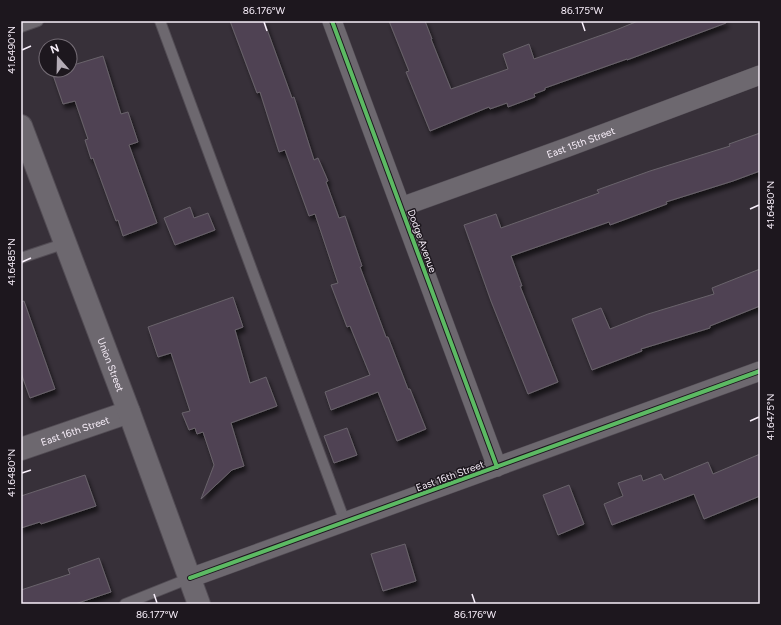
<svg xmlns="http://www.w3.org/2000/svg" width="781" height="625" font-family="Figtree,sans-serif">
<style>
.building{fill:#504353;stroke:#69636b;filter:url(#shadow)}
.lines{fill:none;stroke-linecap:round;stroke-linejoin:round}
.service-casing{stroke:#524c54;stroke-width:12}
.minor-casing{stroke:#524c54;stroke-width:20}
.tertiary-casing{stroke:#524c54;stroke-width:24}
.secondary-casing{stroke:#524c54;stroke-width:24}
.service{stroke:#6d686f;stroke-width:10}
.minor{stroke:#6d686f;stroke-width:19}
.tertiary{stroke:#6d686f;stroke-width:22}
.secondary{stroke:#6d686f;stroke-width:22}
.cycleway-casing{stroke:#1d171e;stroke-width:6}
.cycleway{stroke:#5cba63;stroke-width:4}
.ticks{fill:none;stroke:#f8effa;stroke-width:1.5}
.labels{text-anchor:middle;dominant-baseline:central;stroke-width:3;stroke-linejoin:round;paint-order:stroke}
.street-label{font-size:10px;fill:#f8effa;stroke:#1d171e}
.neatline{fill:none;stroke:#f8effa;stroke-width:1.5}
.ticks-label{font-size:10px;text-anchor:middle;fill:#f8effa}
</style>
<defs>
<filter id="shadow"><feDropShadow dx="2.5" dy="4.5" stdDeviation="2" flood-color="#0009"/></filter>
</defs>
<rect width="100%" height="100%" fill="#373039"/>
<path class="building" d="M 230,21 L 264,21 L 292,98 L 294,97 L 314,160 L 318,158 L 328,181 L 326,182 L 339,218 L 345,216 L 362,266 L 360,267 L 386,337 L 388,337 L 408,389 L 410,389 L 426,429 L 397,441 L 378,392 L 331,410 L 325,392 L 370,375 L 350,326 L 347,327 L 331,285 L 338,283 L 315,214 L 309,216 L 285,150 L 279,152 L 260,92 L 257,93 Z
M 389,21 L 425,21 L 432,39 L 431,39 L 451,89 L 508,69 L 503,54 L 529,44 L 534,59 L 616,30 L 638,21 L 726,21 L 726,23 L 627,60 L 627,59 L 545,88 L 545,90 L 534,94 L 535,97 L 508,107 L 507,103 L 490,109 L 489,107 L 430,131 L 406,72 L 409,71 Z
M 103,56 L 121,114 L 128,112 L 138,142 L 129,145 L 157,223 L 123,236 L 118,220 L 116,221 L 93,158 L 91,159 L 85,140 L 88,139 L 75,101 L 63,104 L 52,72 L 57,70 L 70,70 L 70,66 Z
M 760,133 L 760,171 L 733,181 L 666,202 L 667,204 L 610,225 L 609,222 L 511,256 L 522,286 L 520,286 L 558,382 L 528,394 L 491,301 L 464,225 L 496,214 L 501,228 L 599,193 L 597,190 L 650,171 L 730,146 L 729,144 Z
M 190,207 L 194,218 L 208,213 L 215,230 L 175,245 L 164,218 Z
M 760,269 L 760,306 L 710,326 L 710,328 L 641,349 L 642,351 L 592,370 L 572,319 L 601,308 L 610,329 L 648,314 L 714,294 L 712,288 Z
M 233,297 L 243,327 L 235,330 L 250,383 L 266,377 L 277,406 L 231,423 L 244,466 L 232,470 L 201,499 L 214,465 L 203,432 L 197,434 L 195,428 L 189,430 L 182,413 L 190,411 L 171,353 L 158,357 L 148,327 Z
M 24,301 L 55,389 L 30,398 L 21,373 L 21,302 Z
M 347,428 L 357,455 L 334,463 L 324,436 Z
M 760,454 L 760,496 L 704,519 L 694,494 L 612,525 L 604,504 L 623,496 L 618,483 L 641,475 L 643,481 L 661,474 L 664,480 L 708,462 L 713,474 Z
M 85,475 L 96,506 L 41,524 L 40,522 L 21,528 L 21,496 Z
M 569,485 L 584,524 L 558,535 L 543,495 Z
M 405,544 L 416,581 L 383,591 L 371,554 Z
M 99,558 L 111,592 L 75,604 L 21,604 L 21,590 L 70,574 L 68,569 Z"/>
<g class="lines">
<g class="service-casing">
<path id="service" d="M 160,21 L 345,522
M 21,27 L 38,21
M 21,258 L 66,243
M 125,604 L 190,578"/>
</g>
<g class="minor-casing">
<g id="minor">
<path d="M 332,21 L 497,467"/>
<path id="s1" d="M 401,207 L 568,147 L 760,75"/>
<path d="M 190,578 L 760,371"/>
</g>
</g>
<g class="tertiary-casing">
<g id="tertiary">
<path id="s2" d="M 21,449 L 129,412"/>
</g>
</g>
<g class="secondary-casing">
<g id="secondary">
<path id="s3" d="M 21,126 L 129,412 L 199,604"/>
</g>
</g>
<use href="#service" class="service"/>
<use href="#minor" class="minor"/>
<use href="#tertiary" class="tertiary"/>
<use href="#secondary" class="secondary"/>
<g class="cycleway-casing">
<path id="cycleway" d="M 332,21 L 497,467
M 190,578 L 760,371"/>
</g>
<use href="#cycleway" class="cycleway"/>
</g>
<path class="ticks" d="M 264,22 L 267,31M 582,22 L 585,31M 22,50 L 31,46M 750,209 L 759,205M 22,262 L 31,258M 750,421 L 759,417M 22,473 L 31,470M 154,594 L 157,603M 472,594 L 475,603"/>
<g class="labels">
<g class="street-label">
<text stroke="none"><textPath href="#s1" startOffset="191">East 15th Street</textPath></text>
<text transform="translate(422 241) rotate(70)">Dodge Avenue</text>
<text stroke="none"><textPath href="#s3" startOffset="255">Union Street</textPath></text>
<text stroke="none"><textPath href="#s2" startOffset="57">East 16th Street</textPath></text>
<text transform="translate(450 476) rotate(-20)">East 16th Street</text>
</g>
</g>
<rect width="781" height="625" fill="none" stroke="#1d171e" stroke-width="44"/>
<g transform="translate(58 58) rotate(340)"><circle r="19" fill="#1d171e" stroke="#756d76"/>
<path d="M0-3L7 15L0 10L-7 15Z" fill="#b4acb6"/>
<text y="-6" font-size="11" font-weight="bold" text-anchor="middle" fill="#f8effa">N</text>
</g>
<rect x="22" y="22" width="737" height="581" class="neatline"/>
<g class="ticks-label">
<text x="264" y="14">86.176°W</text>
<text x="582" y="14">86.175°W</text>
<text transform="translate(11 50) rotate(-90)" y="4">41.6490°N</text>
<text transform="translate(770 205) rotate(-90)" y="4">41.6480°N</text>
<text transform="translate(11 262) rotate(-90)" y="4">41.6485°N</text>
<text transform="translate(770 417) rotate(-90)" y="4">41.6475°N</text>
<text transform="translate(11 473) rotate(-90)" y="4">41.6480°N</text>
<text x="157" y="618">86.177°W</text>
<text x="475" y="618">86.176°W</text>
</g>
</svg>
